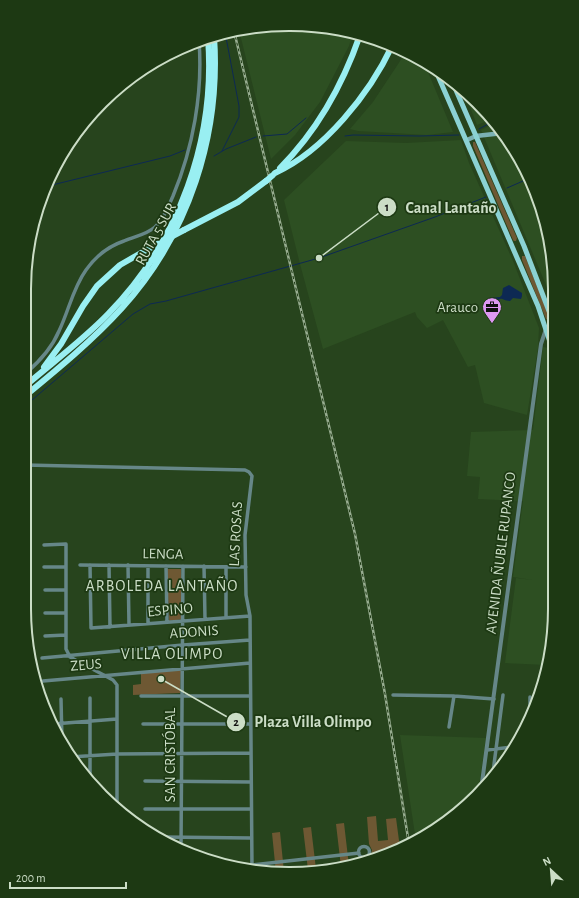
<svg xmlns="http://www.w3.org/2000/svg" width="579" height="898" font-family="'Alegreya Sans',sans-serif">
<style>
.built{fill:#2d4f22}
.green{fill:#6e5833}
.water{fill:#0d2953}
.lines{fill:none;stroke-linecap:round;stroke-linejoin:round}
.stream{stroke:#0d2953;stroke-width:1}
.minor{stroke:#668788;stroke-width:3.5}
.tertiary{stroke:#668788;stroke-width:4}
.secondary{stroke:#7bb1b3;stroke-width:4.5}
.primary{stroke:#8bd2d4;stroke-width:5}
.motorway{stroke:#99eff2;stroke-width:6}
.rail-casing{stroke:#98ad91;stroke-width:2.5}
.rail{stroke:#1d3913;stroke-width:1;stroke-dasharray:3;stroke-linecap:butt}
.motorway-bridge{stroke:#99eff2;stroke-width:6}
.labels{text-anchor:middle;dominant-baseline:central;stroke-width:3.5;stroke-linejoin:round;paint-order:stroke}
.street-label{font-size:15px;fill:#cbddc6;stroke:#1d3913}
.poi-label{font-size:15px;fill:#cbddc6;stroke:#1d3913;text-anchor:end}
.neighbourhood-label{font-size:16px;letter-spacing:1px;fill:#cbddc6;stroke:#1d3913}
.rim{fill:none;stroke:#cbddc6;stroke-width:2}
.leader{fill:none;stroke:#cbddc6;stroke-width:1.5}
.callout-dot{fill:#cbddc6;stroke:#1d3913;stroke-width:1.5}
.mark-label{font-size:12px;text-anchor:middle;font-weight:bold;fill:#111}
.callout-label{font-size:16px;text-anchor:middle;font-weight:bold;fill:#cbddc6;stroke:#1d3913;stroke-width:3.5;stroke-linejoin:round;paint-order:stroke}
</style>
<rect width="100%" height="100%" fill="#27441d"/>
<path class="built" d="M 272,25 L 324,26 L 353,33 L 349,46 L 320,102 L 295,135 L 271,159 L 239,30 Z
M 406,52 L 423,60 L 453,132 L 427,135 L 358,131 L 350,129 L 373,102 Z
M 463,89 L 464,90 L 492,119 L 477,125 Z
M 496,123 L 500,128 L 528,172 L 546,221 L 554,272 L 554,304 L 481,130 Z
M 461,140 L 469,163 L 513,261 L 539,328 L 538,348 L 527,415 L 484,403 L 475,365 L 468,367 L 443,320 L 427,328 L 417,317 L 415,312 L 323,349 L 300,264 L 284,200 L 346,141 L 406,143 Z
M 543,347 L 549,348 L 554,373 L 553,643 L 547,665 L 505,663 L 516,578 L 533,580 L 513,577 L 523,501 L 478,499 L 480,477 L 467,476 L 471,432 L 533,430 Z
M 400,735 L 486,738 L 478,793 L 422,838 L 416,841 Z"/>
<path class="green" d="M 473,142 L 475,142 L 517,238 L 516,241 L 514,241 L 513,240 L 473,146 Z
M 522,256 L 525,256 L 550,319 L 548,320 L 546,319 L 522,260 Z
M 167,569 L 181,569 L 183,619 L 169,621 Z
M 181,669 L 180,693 L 133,695 L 133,685 L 141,684 L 141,673 Z
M 376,816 L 378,841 L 388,840 L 386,819 L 396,818 L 400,848 L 370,860 L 372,850 L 369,844 L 367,817 Z
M 344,823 L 349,866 L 341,867 L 336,824 Z
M 311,827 L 316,869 L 308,870 L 303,828 Z
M 280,832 L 284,872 L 276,873 L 272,833 Z"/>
<path class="water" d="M 509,285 L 522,293 L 522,296 L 521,299 L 513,298 L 510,301 C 501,301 503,295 495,303 L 488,303 L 487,301 L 489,298 L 500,297 L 502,295 L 503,288 Z"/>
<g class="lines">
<path class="stream" d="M 479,129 L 494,121
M 263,136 L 287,134 L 306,118
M 345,136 L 353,135 L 419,136 L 459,135
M 222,151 L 239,117 L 239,106 L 225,32
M 214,156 L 226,149 L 256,137
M 44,187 L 170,156 L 185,150
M 507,188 L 530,178
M 25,406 L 133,314 L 150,304 L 166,301 L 319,258 L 435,217 L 486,197"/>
<path class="minor" d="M 26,373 C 40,361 52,348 59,331 C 69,310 73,288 86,270 C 96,256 109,246 124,241 C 135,236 146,235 155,227 C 164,219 168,207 173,196 C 193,148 203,93 199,41
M 25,465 L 245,470 L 249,472 L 252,476 L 245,535 L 246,595 L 250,616 L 252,869
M 44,545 L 66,544 L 66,649 L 70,657 L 113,680 L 117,685 L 117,808
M 80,565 L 246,567
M 90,565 L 91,628 L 250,616
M 109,565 L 110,627
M 128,565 L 129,625
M 148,566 L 148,624
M 166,566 L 167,622
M 204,566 L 205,619
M 44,567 L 66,567
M 226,567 L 226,617
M 45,590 L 66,590
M 45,613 L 66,613
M 45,636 L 66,635
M 42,658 L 183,645 L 250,640
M 43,681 L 250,663
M 393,695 L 454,696 L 494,699
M 141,696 L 250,696
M 90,698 L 90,778
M 61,699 L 62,741
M 530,718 L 530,697
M 53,724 L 117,719
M 143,724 L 250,724
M 449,727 L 454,696
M 487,750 L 512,747
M 70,757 L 117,754 L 251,753
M 492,780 L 503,695
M 145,781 L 251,782
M 145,809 L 251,809
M 162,837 L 251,838
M358.5 852a5.5 5.5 0 1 1 11 0a5.5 5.5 0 1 1-11 0Z
M 181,848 L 183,566
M 233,866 L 252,865 L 359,853"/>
<path class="tertiary" d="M 481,790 L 541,344 L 546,329 L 554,326"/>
<path class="secondary" d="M 467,140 L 476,136 L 503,133"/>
<path class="primary" d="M 435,69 L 538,306 L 554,354
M 452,81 L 524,246 L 554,324"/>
<path class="motorway" d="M 280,168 C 317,131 343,84 360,35
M 275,173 C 324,151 370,93 392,46
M 184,230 L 238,202 L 266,181
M 44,367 L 61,344 L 83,306 L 97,286 L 120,265 L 148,249
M 25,386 C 53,362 83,340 108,314 C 179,242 216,139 208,38
M 25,396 C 59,368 93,340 122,308 C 189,234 221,135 214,36"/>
<g class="rail-casing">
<path id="rail" d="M 234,31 L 355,534 L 385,694 L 409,844"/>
</g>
<use href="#rail" class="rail"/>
<path class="motorway-bridge" d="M 266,181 L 273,175
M 148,249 L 184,230"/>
</g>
<defs>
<g id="office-pin" transform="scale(1)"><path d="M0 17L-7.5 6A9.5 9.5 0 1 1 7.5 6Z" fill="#de98f2" stroke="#1d3913"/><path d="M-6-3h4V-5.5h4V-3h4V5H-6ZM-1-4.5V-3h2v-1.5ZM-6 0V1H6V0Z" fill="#111"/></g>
</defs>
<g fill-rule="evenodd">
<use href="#office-pin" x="492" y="307"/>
</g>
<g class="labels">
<g class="street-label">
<text transform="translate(156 234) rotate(-61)">RUTA 5 SUR</text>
<text transform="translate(236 534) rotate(-87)">LAS ROSAS</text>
<text transform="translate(501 553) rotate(-83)">AVENIDA ÑUBLE RUPANCO</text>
<text transform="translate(163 554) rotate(1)">LENGA</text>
<text transform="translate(170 610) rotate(-5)">ESPINO</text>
<text transform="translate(194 632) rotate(-4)">ADONIS</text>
<text transform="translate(86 665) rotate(-5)">ZEUS</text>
<text transform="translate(170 755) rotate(-90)">SAN CRISTÓBAL</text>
</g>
<g class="poi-label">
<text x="478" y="307">Arauco</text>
</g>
<g class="neighbourhood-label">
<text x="162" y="586">ARBOLEDA LANTAÑO</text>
<text x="172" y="654">VILLA OLIMPO</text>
</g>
</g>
<path d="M0 0H579V898H0ZM289 31H290A258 258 0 0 1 548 289V609A258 258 0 0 1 290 867H289A258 258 0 0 1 31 609V289A258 258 0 0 1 289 31Z" fill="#1d3913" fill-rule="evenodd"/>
<path class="rim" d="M289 31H290A258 258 0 0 1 548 289V609A258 258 0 0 1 290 867H289A258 258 0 0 1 31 609V289A258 258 0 0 1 289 31Z"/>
<path class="leader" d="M319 258L387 207M161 679L236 722"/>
<g class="callout-dot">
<circle cx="319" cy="258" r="4"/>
<circle cx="161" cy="679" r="4"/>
<circle cx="387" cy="207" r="10"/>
<circle cx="236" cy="722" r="10"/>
</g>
<g class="mark-label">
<text x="387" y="211">1</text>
<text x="236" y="726">2</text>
</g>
<g class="callout-label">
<text x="451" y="213">Canal Lantaño</text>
<text x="313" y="727">Plaza Villa Olimpo</text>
</g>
<g transform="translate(551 870) rotate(334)" stroke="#1d3913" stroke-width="3" paint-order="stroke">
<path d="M0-3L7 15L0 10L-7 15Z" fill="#cbddc6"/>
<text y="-6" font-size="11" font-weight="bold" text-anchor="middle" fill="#cbddc6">N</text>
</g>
<path d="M10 882v6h116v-6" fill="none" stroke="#cbddc6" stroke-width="2"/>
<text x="16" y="882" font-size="12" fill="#cbddc6" stroke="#1d3913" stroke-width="3" paint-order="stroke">200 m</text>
</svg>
